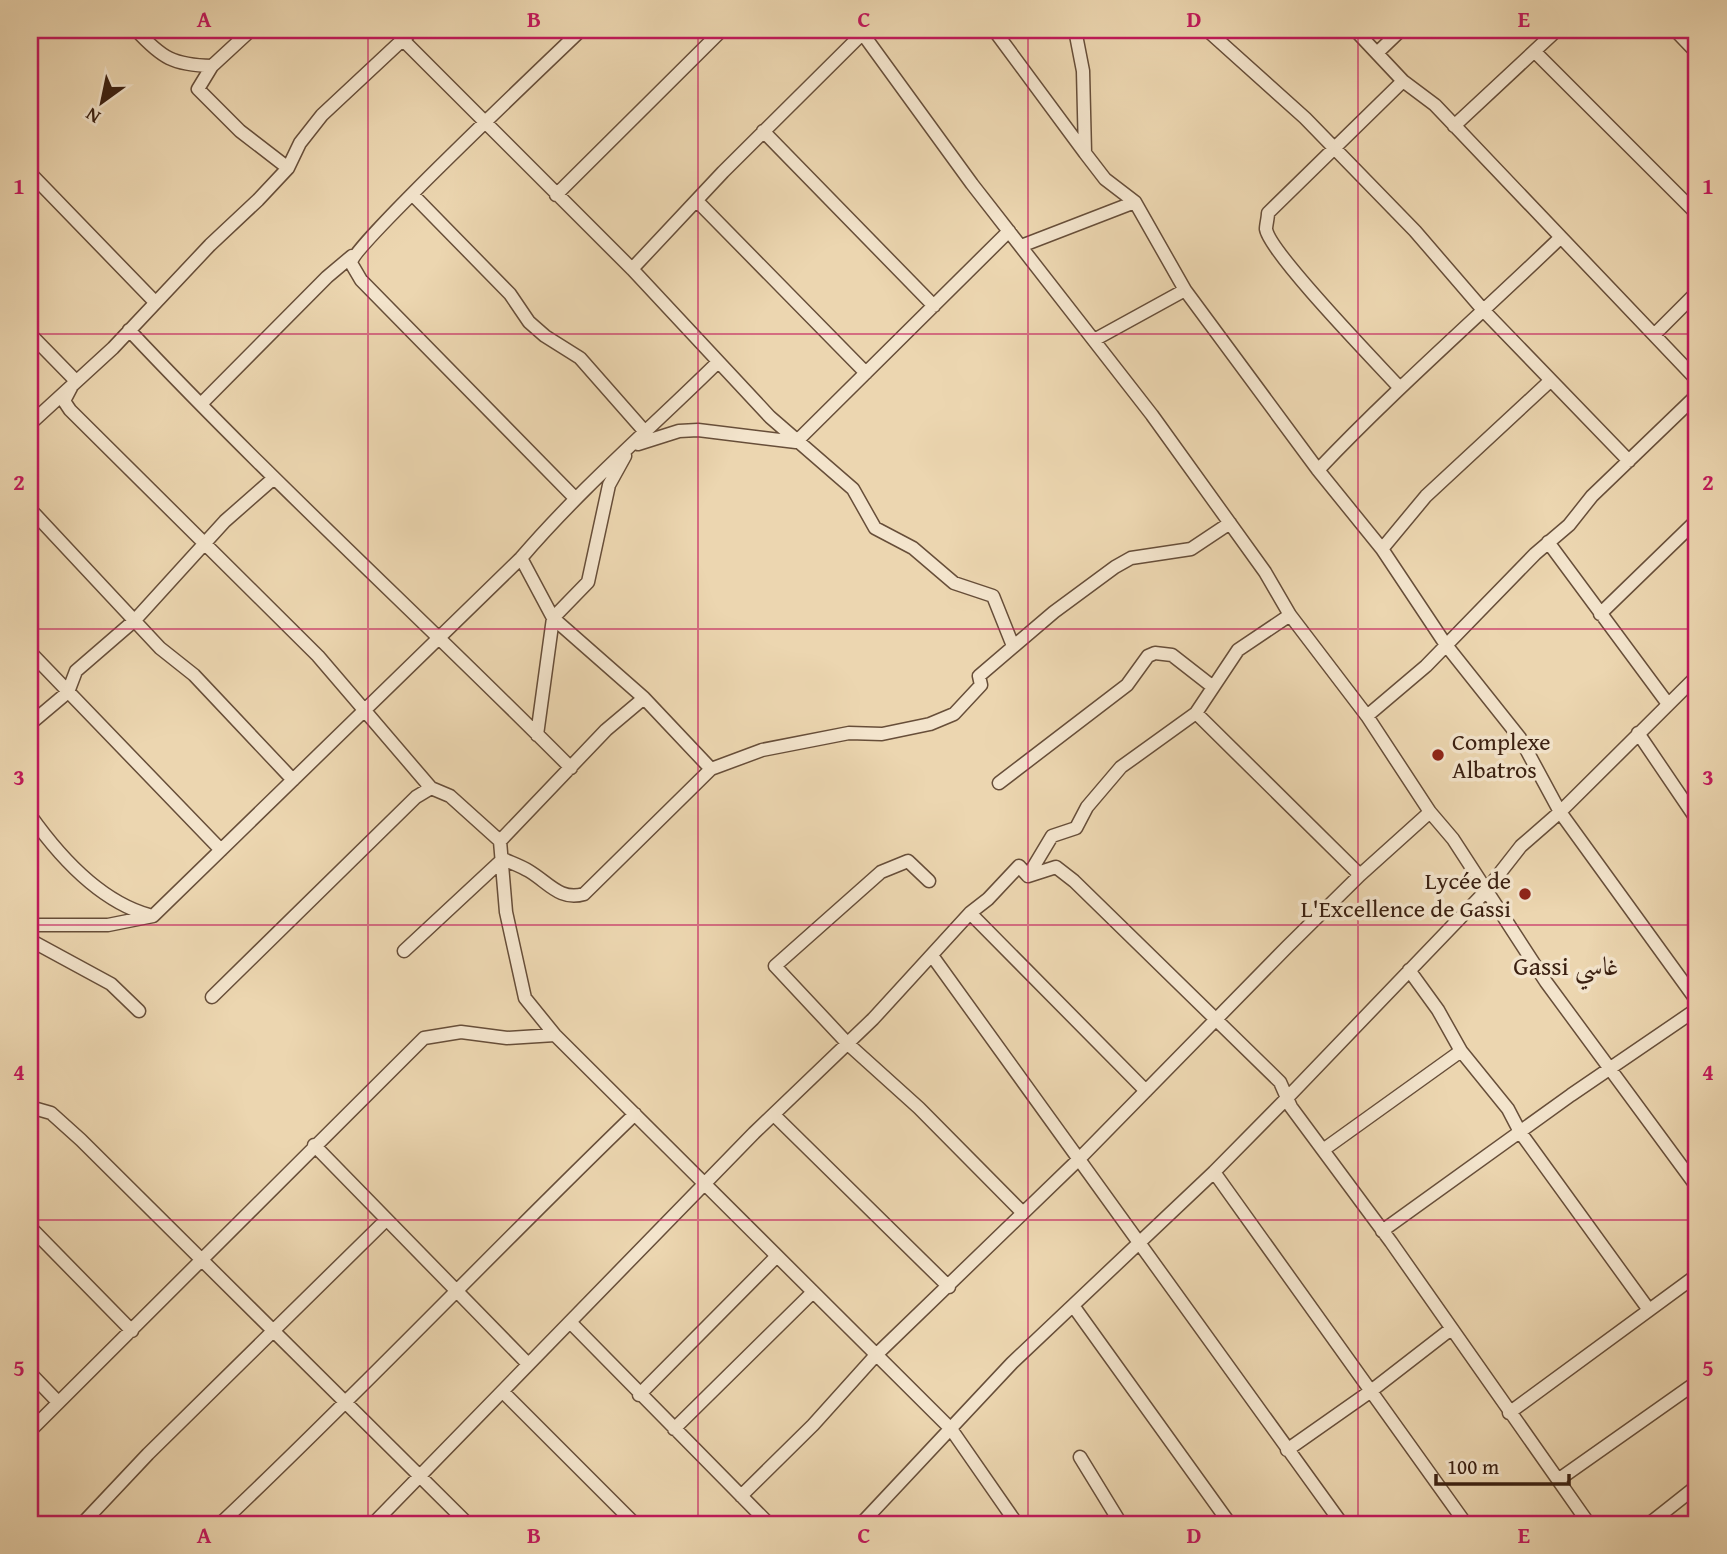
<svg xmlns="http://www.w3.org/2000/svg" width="1727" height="1554" font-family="'Gentium Book Plus',Amiri,serif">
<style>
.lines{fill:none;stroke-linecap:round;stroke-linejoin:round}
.minor-casing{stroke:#674e39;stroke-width:15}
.minor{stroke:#f3e4cc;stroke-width:12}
.grid{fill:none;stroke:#c2185b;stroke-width:2;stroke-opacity:0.55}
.poi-dot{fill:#8f2418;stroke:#f3e4cc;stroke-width:2.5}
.labels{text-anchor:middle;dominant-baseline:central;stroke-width:7;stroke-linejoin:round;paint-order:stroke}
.poi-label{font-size:24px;fill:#3b2011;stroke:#f3e4cc;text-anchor:start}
.neighbourhood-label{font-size:26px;fill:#3b2011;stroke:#f3e4cc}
.neatline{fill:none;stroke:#c2185b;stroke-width:2.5}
.grid-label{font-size:23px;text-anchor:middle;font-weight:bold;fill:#c2185b}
</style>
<rect width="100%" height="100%" fill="#ecd6b0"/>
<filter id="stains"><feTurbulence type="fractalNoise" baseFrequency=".00286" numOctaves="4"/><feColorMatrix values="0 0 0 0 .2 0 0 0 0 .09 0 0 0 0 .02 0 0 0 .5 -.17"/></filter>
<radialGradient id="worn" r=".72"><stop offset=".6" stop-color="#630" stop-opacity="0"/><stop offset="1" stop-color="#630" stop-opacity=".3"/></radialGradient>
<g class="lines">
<g class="minor-casing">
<path id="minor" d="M 136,30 C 162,58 173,65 212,66 L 198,89 L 240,131 L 288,168
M 393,30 L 632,269 L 770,417 L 853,489 L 875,528 L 913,548 L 954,583 L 993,596 L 1013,646
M 860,30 L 972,184 L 1152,415 L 1265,572 L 1290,615 L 1367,716 L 1430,812 L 1453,839 L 1546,982 L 1697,1187
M 994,30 L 1085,153
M 1075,30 L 1083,71 L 1085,153 L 1105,179 L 1135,202 L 1185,290 L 1318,470 L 1382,549 L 1446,645 L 1520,738 L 1560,812 L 1697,1001
M 1207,30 L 1305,118 L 1415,231 L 1484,311 L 1629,461
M 1355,30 L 1403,81 L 1435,105 L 1697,380
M 1675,30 L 1697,53
M 1535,52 L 1697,214
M 1377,53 L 1401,30
M 212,66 L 251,30
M 1454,126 L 1557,30
M 763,131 L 934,306
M 30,173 L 155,302
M 413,195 L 510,294 L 529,322 L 545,336 L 580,358 L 646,433
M 556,195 L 722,30
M 697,201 L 866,373
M 1021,246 L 1135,202
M 632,269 L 723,172 L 866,30
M 129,330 C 271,481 425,621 571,768
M 30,334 L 75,380 L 64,401 L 70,410 L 318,656 L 431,788 L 450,796 L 500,841 L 506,912 L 525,998 L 555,1035 L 951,1429 L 1017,1524
M 1654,335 L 1697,292
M 1094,340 L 1185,290
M 1399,387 C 1378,364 1269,252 1266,229 C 1266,225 1268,218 1268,213 L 1403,81
M 202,403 L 327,277 L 352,256
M 30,424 L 113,348 L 210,245 L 258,200 L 288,168 L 300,143 L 322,115 L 413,30
M 638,444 L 679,431 L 698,430 L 796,442 L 1009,231
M 1318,470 C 1395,389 1479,316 1560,238
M 574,497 L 361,280 L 351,263 C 353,246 553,57 581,30
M 30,509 L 160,648 L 194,675 L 293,780
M 1548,542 L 1668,704
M 1382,549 L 1426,496 L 1550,381
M 521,558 L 553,618 L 644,698 L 711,769
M 1600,614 L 1697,520
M 30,652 L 221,850
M 1196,713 L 1360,875
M 1367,716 L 1426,666 L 1535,554 L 1569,525 L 1592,496 L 1697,395
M 30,724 L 68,692 L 76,671 L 135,620 L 225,521 L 274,478
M 1638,733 L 1697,820
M 537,735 L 553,618 L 588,582 L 609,485 L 625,456
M 999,783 L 1127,685 L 1148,656 L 1155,653 L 1172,655 L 1213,687
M 30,815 C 59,856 99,901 149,915
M 500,841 L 606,730 L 644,698
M 503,859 C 512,863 521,866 529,871 C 549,883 560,901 584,894 L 711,769 L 762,750 L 849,733 L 882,734 L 930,724 L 954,714 L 981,685 L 979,676 L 1054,612 L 1115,567 L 1131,558 L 1191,549 L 1230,523
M 1028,876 L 1052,836 L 1076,828 L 1087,807 L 1121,767 L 1196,713 L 1238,650 L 1290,615
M 929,881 L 908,861 L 881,872 L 775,966 L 848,1044 L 919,1108 L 1022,1212
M 970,913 L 1146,1091
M 30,925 L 108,925 L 153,916 L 521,558 C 581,488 651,428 717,363
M 30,940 L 111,984 L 139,1011
M 404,951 L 503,859
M 933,957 L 1342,1524
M 1409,970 L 1438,1010 L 1461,1051 L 1508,1109 L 1520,1132 L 1649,1310
M 212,997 L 416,797 L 431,788
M 30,1107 L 51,1113 L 81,1140 L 468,1524
M 774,1115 L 949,1287
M 314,1145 L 528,1364
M 1323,1150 L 1461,1051
M 1214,1172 L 1466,1524
M 30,1227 L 132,1331
M 1382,1231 L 1571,1095 L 1697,1009
M 1074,1307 L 1230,1524
M 570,1322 L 769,1524
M 30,1373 L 58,1402
M 503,1392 L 635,1524
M 639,1395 L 777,1256
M 1509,1413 L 1697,1275
M 674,1429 L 813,1292
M 30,1431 L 424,1038 L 461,1032 L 507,1038 L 555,1035
M 1287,1450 L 1371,1391 L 1451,1329
M 1080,1457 L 1121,1524
M 1558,1480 L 1697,1382
M 741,1496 L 813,1425 L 876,1355 L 1079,1159 L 1287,947 L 1360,875 L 1430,812
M 82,1524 L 148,1454 L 386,1220
M 220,1524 C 362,1390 495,1249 635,1114
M 373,1524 L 754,1133 L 873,1019 L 970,913 L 988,899 L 1019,866 L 1028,876 L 1056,867 L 1074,881 L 1280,1082 L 1291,1107 L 1391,1242 L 1589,1524
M 861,1524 L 1012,1363 L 1214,1172 L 1288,1097 L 1485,892 L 1521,846 L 1560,812 L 1697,676
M 1649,1524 L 1697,1486"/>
</g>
<use href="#minor" class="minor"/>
</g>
<path class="grid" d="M 368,30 L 368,1524M 698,30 L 698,1524M 1028,30 L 1028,1524M 1358,30 L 1358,1524M 30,334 L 1697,334M 30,629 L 1697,629M 30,925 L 1697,925M 30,1220 L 1697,1220"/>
<g class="poi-dot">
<circle cx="1438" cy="755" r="7"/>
<circle cx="1525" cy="894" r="7"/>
</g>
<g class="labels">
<g class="poi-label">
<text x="1452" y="741">Complexe<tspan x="1452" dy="28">Albatros</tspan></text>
<text x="1511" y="880" text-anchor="end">Lycée de<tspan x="1511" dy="28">L'Excellence de Gassi</tspan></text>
</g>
<g class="neighbourhood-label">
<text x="1566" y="965">Gassi غاسي</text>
</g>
</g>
<rect width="1727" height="1554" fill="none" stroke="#ecd6b0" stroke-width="77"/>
<g transform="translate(102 102) rotate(213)" stroke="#f3e4cc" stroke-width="5" paint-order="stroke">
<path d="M0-5L12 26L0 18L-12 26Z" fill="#3b2011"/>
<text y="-10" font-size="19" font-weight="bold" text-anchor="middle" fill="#3b2011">N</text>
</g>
<path d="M1436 1474v10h133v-10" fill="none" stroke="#3b2011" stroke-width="3.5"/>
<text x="1447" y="1474" font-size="21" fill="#3b2011" stroke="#f3e4cc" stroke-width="5" paint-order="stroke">100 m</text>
<rect x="38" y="38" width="1650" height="1478" class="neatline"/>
<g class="grid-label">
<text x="204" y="27">A</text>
<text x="534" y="27">B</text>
<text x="864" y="27">C</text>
<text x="1194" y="27">D</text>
<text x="1524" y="27">E</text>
<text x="19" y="194">1</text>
<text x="1708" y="194">1</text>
<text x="19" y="490">2</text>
<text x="1708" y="490">2</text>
<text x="19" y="785">3</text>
<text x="1708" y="785">3</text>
<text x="19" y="1080">4</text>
<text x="1708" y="1080">4</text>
<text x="19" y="1376">5</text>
<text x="1708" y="1376">5</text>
<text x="204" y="1543">A</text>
<text x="534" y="1543">B</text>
<text x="864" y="1543">C</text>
<text x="1194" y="1543">D</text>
<text x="1524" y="1543">E</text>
</g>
<rect width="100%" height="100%" filter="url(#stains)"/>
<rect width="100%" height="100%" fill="url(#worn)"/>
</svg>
